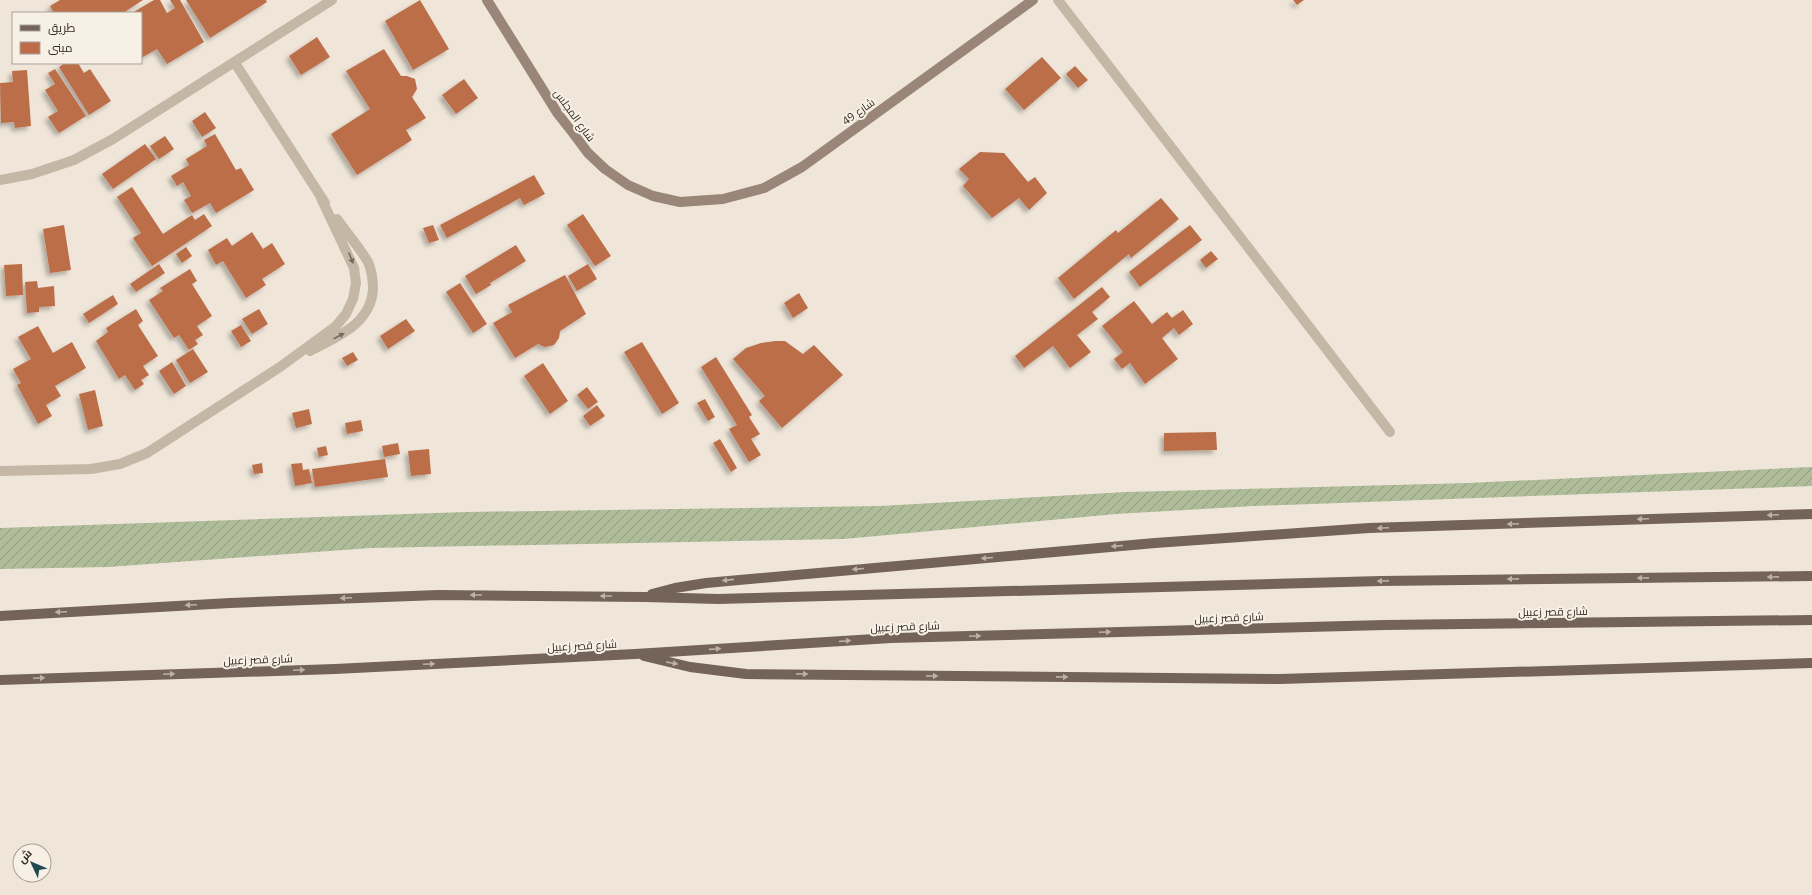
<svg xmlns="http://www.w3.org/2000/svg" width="1812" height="895" font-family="'Open Sans',Cairo,sans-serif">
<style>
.garden{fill:url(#garden-furrows)}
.building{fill:#bc6e4a;filter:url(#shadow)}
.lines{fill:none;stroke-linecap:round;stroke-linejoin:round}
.street{stroke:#c5b7a6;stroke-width:10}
.secondary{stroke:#998678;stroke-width:10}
.primary{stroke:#736358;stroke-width:10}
.oneway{fill:#746a60}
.oneway2{fill:#bcb1a6}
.labels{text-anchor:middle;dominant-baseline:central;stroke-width:4;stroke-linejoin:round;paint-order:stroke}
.street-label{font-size:11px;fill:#322b26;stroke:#f7f0e5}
</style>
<defs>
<pattern id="garden-furrows" width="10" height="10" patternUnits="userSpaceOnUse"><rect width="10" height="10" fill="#aebc9a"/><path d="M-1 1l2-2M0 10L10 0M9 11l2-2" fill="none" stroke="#8e997d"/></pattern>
<filter id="shadow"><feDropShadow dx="-3.5" dy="3.5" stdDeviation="2" flood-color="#0004"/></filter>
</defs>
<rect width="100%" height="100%" fill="#efe6d9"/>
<path class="garden" d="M 1812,467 L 1812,486 L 1254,506 L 1116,514 L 844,539 L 371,548 L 108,567 L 0,569 L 0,528 L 466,512 L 880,506 L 1126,492 L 1468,483 Z"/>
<path class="building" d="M 60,0 L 143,0 L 123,13 L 54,13 L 50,6 Z
M 154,0 L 160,0 L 167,13 L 175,8 L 170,0 L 180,0 L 204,42 L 167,64 L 157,49 L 141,58 L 141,13 L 132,13 Z
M 186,0 L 266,0 L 267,2 L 210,38 Z
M 420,0 L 449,49 L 413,70 L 385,21 Z
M 1293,0 L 1304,0 L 1297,5 Z
M 317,37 L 330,57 L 301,75 L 289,56 Z
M 384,49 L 401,76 L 407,76 L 415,79 L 417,89 L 412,97 L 426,118 L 406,130 L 412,140 L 357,175 L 331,134 L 370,109 L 346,71 Z
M 1042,57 L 1061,78 L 1024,110 L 1005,89 Z
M 65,63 L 78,63 L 84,73 L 90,69 L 111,101 L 89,115 L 59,67 Z
M 1075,66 L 1088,80 L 1078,88 L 1066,74 Z
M 55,69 L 86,116 L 59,133 L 48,117 L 58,111 L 45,90 L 55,84 L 48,73 Z
M 27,70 L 31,126 L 15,128 L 14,122 L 1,123 L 0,83 L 13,82 L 12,71 Z
M 464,79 L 478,98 L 456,114 L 442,95 Z
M 205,112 L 216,128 L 202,137 L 192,121 Z
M 215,134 L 236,170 L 241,168 L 254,190 L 216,213 L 210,203 L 192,213 L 184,200 L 191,196 L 183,182 L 177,186 L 171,176 L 189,165 L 186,159 L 207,146 L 204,140 Z
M 165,136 L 174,149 L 159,159 L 150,146 Z
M 145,144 L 156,159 L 113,189 L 102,174 Z
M 980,152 L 1004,153 L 1028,182 L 1035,177 L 1047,193 L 1029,210 L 1019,198 L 992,218 L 963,186 L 969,179 L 959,169 Z
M 534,175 L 545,194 L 524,205 L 520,198 L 447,238 L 440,225 Z
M 132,187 L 163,234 L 192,215 L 195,220 L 204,214 L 212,226 L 152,266 L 133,238 L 141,233 L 117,197 Z
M 1161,198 L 1179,219 L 1131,258 L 1129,254 L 1074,299 L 1058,278 L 1116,230 L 1118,233 Z
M 583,214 L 611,256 L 595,266 L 567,225 Z
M 64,225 L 71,270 L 50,273 L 43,229 Z
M 433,225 L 439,240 L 429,243 L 423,228 Z
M 1190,225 L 1202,240 L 1140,287 L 1129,272 Z
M 252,232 L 263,249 L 272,243 L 285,264 L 262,279 L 266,285 L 246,298 L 223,261 L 216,265 L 208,250 L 227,238 L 232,246 Z
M 516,245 L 526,261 L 490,283 L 491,285 L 476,294 L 465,276 Z
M 186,247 L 192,256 L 182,263 L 176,254 Z
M 1211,251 L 1218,259 L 1206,268 L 1200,260 Z
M 22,264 L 23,295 L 6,296 L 4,265 Z
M 159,264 L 165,273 L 136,292 L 130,284 Z
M 588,264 L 597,279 L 577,291 L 568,276 Z
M 190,269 L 197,281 L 192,284 L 212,316 L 197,326 L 203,335 L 195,340 L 198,344 L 189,350 L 179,335 L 174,338 L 149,300 L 163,291 L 160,288 Z
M 565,275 L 586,314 L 560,331 L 559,338 L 554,345 L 545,347 L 538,344 L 515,358 L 493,323 L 512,312 L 508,305 Z
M 37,281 L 38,288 L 54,286 L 55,306 L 39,307 L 39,312 L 27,313 L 25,282 Z
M 460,283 L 487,324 L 473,333 L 446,292 Z
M 1102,287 L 1110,297 L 1092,312 L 1098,319 L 1077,335 L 1091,352 L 1070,368 L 1053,346 L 1024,368 L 1015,356 Z
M 799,293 L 808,308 L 793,318 L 784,303 Z
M 113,295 L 118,304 L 89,323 L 83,314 Z
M 1134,301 L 1152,324 L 1167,312 L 1172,318 L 1183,310 L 1193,324 L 1179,335 L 1174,328 L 1162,338 L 1178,359 L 1145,384 L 1130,363 L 1122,369 L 1114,359 L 1123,352 L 1102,326 Z
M 136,309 L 143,321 L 138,325 L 158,356 L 143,366 L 149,375 L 141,380 L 144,384 L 135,390 L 125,375 L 119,379 L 96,341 L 108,332 L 106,328 Z
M 259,309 L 268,324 L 252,334 L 242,319 Z
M 406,319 L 415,331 L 388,349 L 380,336 Z
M 241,325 L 251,341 L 241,347 L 231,331 Z
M 38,326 L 53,353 L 72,342 L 86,368 L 55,386 L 61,396 L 46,405 L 52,416 L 38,424 L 17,385 L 21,383 L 13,369 L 31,359 L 18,337 Z
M 775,341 L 785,341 L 803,354 L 814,345 L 843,375 L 782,428 L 759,401 L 765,396 L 733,359 L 746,348 L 761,343 Z
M 642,342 L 679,403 L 662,414 L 624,352 Z
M 193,349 L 208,372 L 190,383 L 176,360 Z
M 353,352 L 358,360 L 347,366 L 342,358 Z
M 716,357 L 752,415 L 749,417 L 760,434 L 751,439 L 761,455 L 749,462 L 729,429 L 737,425 L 701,367 Z
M 172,362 L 186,386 L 174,394 L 159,371 Z
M 543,363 L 568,401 L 550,414 L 524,376 Z
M 587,387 L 598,402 L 588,409 L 577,395 Z
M 95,390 L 103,426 L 88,430 L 79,394 Z
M 705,399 L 715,417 L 708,421 L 697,403 Z
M 597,405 L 605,416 L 590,426 L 583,416 Z
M 309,409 L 312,424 L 296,428 L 292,413 Z
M 361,420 L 363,431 L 347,434 L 345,423 Z
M 1216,432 L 1217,450 L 1164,451 L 1164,433 Z
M 720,439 L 737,468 L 731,472 L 713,443 Z
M 398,443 L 400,454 L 384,457 L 382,446 Z
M 326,446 L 328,455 L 319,457 L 317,448 Z
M 429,449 L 431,474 L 411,476 L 408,451 Z
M 385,459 L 388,477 L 315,487 L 312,469 Z
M 262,463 L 263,473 L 254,474 L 252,465 Z
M 302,463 L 303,470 L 309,469 L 312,483 L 295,486 L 291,464 Z"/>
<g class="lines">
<path class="street" d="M 1058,0 L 1390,432
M 235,63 L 325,203
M 0,180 L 32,174 L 74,160 L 113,139 L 332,0
M 310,351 C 337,337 371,324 373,289 C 373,280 372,271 368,262 C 359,247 347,233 337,219
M 0,471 L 91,469 L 120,464 L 147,453 L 280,367 L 336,326 L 346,314 L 353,299 L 356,283 L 354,268 L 321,198"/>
<path class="secondary" d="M 487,0 L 558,114 L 573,133 L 588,153 L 605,169 L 628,185 L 653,196 L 680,202 L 723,199 L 764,188 L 802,167 L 1033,0"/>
<path class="primary" d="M 652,594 L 675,588 L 706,583 L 1155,543 L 1369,528 L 1812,514
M 0,616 L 230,603 L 438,595 L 645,597 L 718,599 L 1381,581 L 1812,576
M 644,656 L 690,667 L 746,674 L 1280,679 L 1812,663
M 0,680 L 335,669 L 635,654 L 891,638 L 1385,625 L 1812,620"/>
</g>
<defs><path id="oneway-solid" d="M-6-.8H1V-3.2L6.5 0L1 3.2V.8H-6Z"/></defs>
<g class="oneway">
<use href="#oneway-solid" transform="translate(351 258) rotate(68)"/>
<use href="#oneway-solid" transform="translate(339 336) rotate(-28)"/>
</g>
<g class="oneway2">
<use href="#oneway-solid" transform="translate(1773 515) rotate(178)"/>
<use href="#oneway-solid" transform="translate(1643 519) rotate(178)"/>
<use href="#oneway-solid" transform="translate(1513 524) rotate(178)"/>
<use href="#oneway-solid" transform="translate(1383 528) rotate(178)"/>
<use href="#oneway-solid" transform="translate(1117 546) rotate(175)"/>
<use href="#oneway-solid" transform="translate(987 558) rotate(175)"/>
<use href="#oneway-solid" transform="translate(858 569) rotate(175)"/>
<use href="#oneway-solid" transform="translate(1773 577) rotate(179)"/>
<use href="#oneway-solid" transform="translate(1643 578) rotate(179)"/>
<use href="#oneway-solid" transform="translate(1513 579) rotate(179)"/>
<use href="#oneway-solid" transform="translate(728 580) rotate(174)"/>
<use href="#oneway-solid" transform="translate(1383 581) rotate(179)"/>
<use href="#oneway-solid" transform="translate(476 595) rotate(-180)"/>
<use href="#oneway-solid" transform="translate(606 596) rotate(-180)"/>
<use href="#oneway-solid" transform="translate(346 598) rotate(178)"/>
<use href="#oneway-solid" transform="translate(191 605) rotate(177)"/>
<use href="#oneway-solid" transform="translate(61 612) rotate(177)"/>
<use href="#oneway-solid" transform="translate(1105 632) rotate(-2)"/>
<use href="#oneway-solid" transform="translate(975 636) rotate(-2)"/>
<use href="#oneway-solid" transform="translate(845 641) rotate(-4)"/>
<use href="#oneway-solid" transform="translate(715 649) rotate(-4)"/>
<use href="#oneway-solid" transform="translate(672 663) rotate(11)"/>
<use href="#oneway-solid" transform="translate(429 664) rotate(-3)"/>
<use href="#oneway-solid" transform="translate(299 670) rotate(-2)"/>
<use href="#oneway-solid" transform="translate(169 674) rotate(-2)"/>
<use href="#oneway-solid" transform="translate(802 674) rotate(1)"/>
<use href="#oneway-solid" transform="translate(932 676) rotate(1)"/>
<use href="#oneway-solid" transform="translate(1062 677) rotate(1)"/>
<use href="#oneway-solid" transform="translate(39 678) rotate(-2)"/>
</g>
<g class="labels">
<g class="street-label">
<text transform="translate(858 111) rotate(-36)">شارع 49</text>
<text transform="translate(575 115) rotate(54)">شارع المجلس</text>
<text transform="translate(1553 611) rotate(-1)">شارع قصر زعبيل</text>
<text transform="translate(1229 617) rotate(-2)">شارع قصر زعبيل</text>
<text transform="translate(905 626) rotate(-2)">شارع قصر زعبيل</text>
<text transform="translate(582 645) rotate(-3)">شارع قصر زعبيل</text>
<text transform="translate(258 659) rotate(-2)">شارع قصر زعبيل</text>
</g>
</g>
<rect x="12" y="12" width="130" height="52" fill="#f7f0e5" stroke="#a8a199"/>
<rect x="20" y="25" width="20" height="6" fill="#736358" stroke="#a8a199"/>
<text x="48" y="32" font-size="12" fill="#322b26">طريق</text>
<rect x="20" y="42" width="20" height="12" fill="#bc6e4a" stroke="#a8a199"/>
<text x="48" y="52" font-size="12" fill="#322b26">مبنى</text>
<g transform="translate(32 863) rotate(314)"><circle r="19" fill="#f7f0e5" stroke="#a8a199"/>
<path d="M0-3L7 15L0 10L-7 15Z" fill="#204950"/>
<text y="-6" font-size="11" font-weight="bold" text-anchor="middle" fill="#322b26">ش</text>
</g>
</svg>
